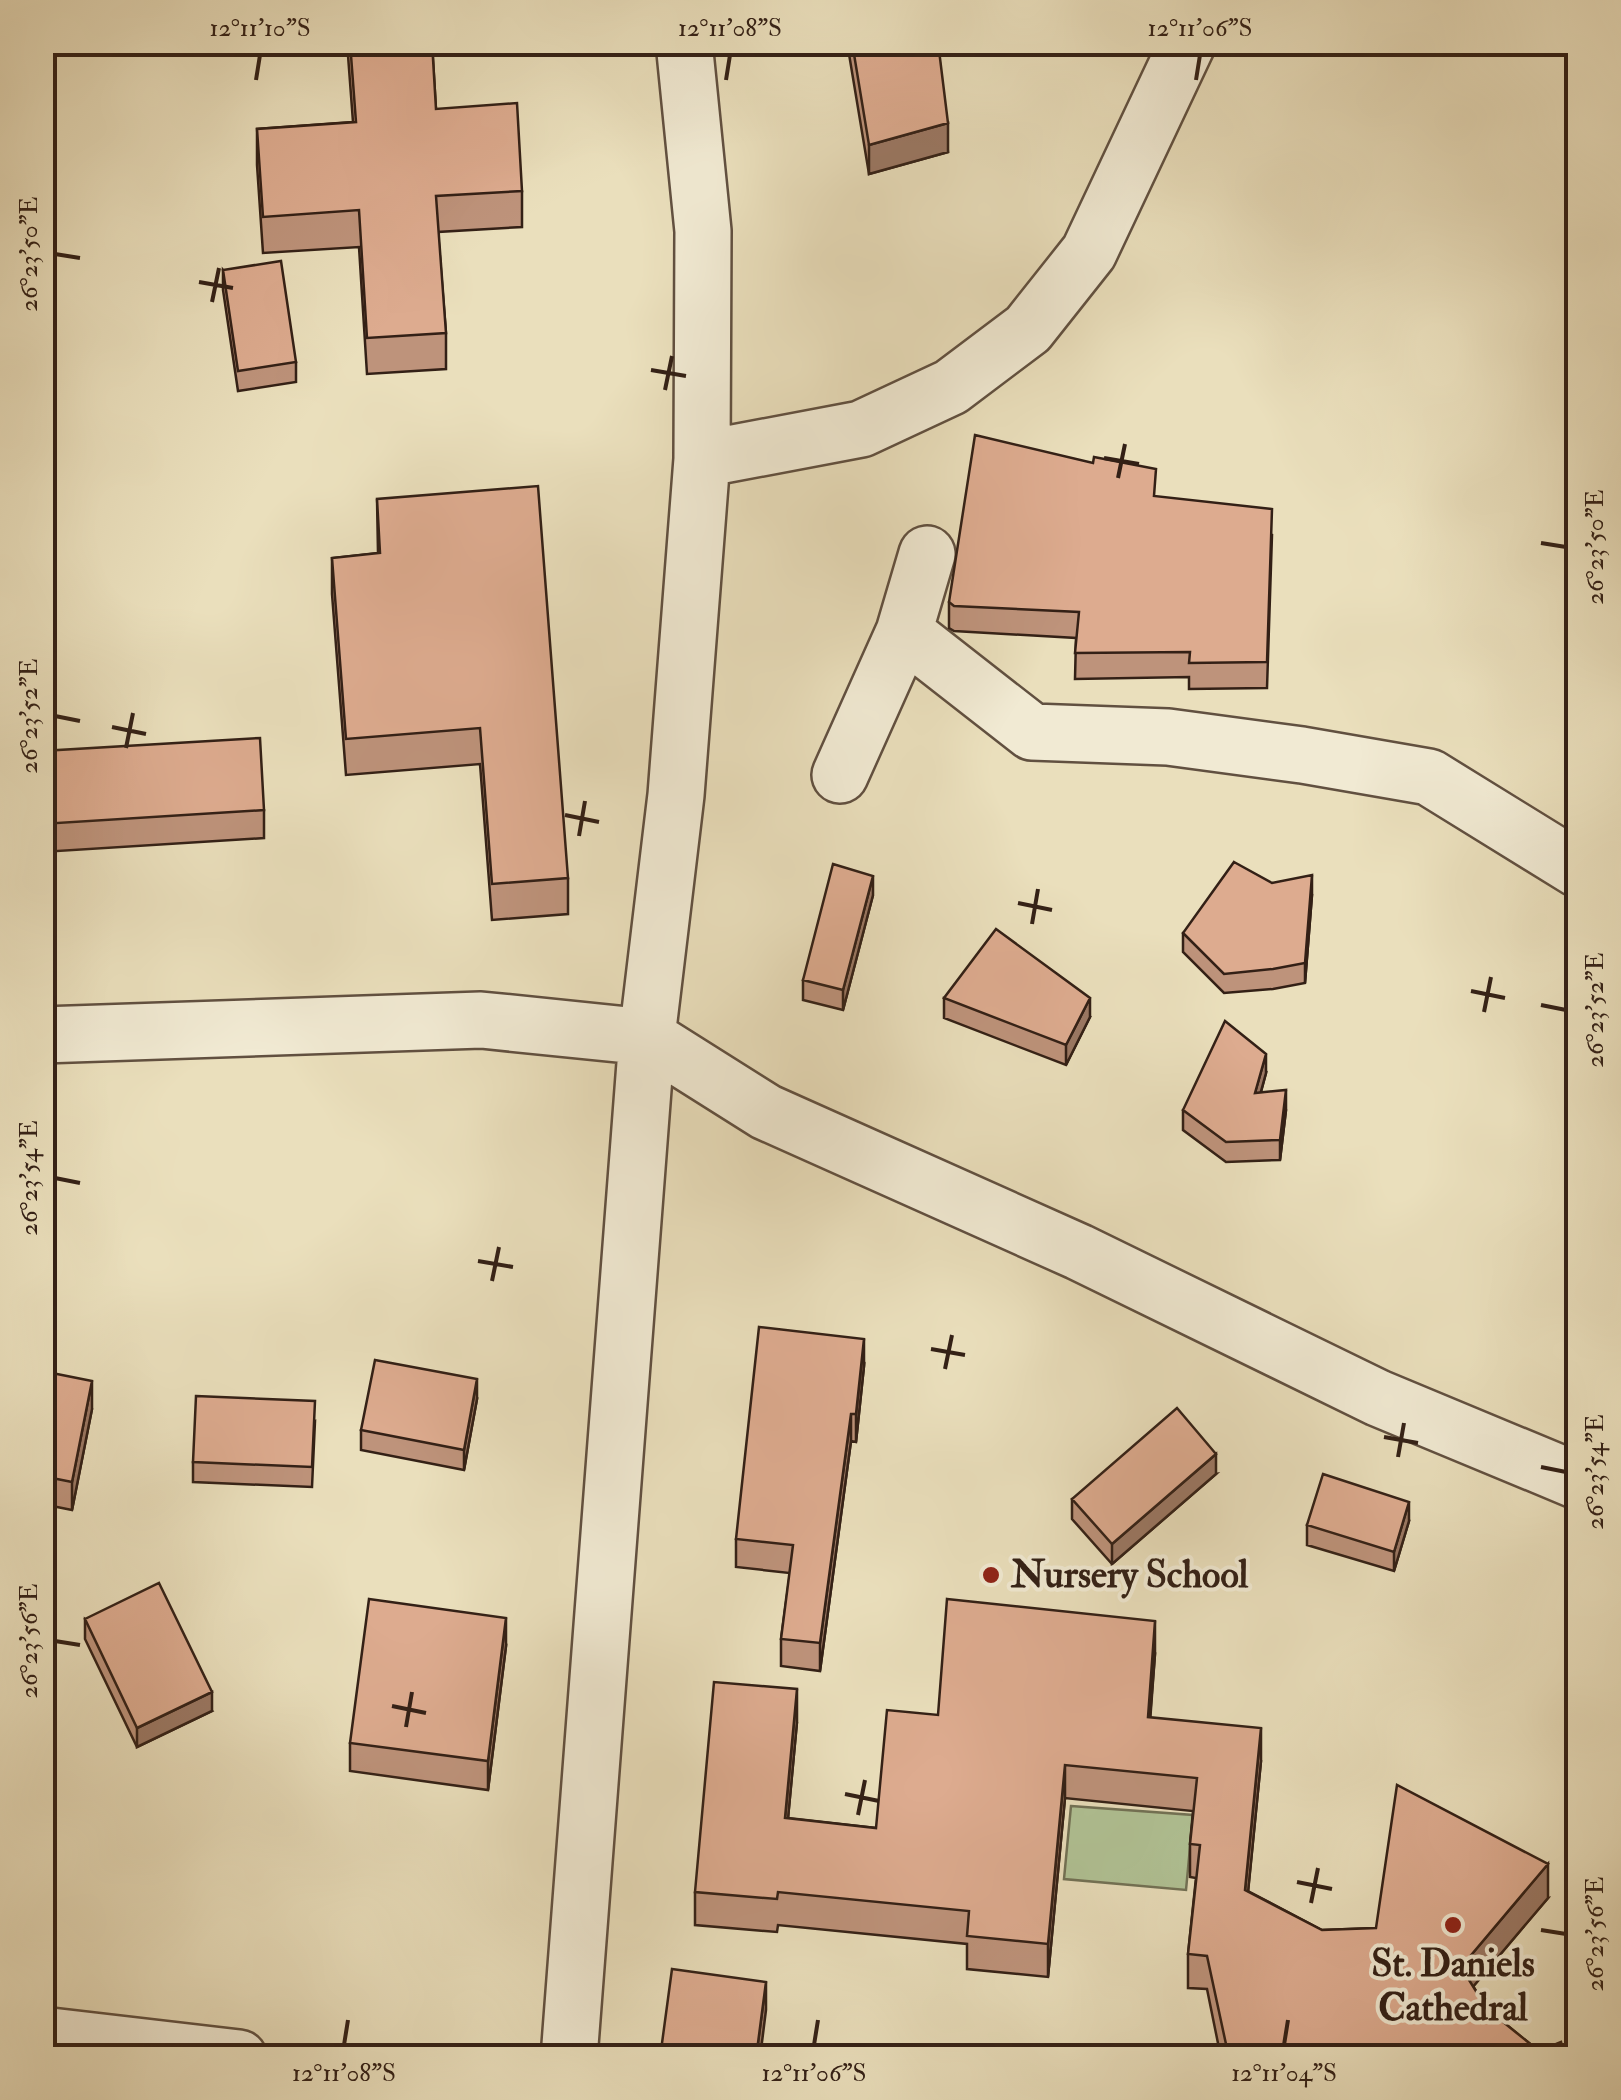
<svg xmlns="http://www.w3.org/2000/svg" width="1621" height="2100" font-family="'IM FELL Double Pica',serif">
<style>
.green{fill:#b1c396;stroke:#727256;stroke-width:2.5}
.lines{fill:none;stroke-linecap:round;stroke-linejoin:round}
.minor-casing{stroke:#615040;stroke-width:60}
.minor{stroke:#f1ead3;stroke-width:55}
.wall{fill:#be937b;stroke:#332016;stroke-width:2.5}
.shaded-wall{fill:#9b7864;stroke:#332016;stroke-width:2.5}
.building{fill:#ddab8f;stroke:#332016;stroke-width:2.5}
.ticks{fill:none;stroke:#332016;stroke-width:4}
.poi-dot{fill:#8f2418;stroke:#f1ead3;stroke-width:4}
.labels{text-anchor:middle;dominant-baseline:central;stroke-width:8;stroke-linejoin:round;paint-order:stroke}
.poi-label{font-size:38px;font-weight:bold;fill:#332016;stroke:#f1ead3;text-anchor:start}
.neatline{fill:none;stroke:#332016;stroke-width:4}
.ticks-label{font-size:25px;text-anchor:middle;fill:#332016}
</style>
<rect width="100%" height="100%" fill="#eadfbc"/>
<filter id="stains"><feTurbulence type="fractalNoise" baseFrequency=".002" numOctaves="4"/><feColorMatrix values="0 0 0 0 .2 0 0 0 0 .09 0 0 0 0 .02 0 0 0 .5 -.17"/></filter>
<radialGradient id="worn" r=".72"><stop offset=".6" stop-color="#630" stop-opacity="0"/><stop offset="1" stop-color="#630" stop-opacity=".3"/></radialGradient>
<path class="green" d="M 1071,1806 L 1193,1815 L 1186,1890 L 1064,1879 Z"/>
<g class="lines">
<g class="minor-casing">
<path id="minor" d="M 684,42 L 703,231 L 702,459 L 676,795 L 647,1037 L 766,1112 L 1079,1252 L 1378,1398 L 1578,1481
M 702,459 L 861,429 L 951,387 L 1028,329 L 1089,252 L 1188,42
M 927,554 L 904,632 L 1032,732 L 1168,737 L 1302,755 L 1429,777 L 1578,869
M 840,775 L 904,632
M 42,1035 L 481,1020 L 647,1037 L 569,2058
M 42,2035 L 239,2058"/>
</g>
<use href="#minor" class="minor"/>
</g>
<path class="wall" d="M 347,42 L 432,42 L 436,109 L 522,191 L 522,227 L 438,232 L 446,333 L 446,369 L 367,374 L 359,247 L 263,253 L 257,165 L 257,129 L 353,122 Z
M 847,42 L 938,42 L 948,152 L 869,174 Z
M 223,270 L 296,362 L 296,382 L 238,391 L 223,290 Z
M 1155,497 L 1272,535 L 1267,688 L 1189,689 L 1189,677 L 1075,679 L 1076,638 L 954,631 L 949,628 L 949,602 Z
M 377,499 L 568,878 L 568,914 L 492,920 L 480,764 L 346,775 L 332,594 L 332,558 L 378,553 Z
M 42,751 L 264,810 L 264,838 L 42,852 Z
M 1272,883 L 1312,895 L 1305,983 L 1273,989 L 1224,993 L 1183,952 L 1183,933 Z
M 873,895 L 843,1010 L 803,1000 L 803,980 Z
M 944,998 L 1090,1017 L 1066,1065 L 944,1018 Z
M 1266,1073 L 1261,1092 L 1286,1110 L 1280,1160 L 1226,1162 L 1183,1130 L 1183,1110 Z
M 1578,1273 L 1578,1331 L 1566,1323 L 1566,1303 Z
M 864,1366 L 856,1442 L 851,1441 L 820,1671 L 781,1666 L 781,1639 L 790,1573 L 736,1567 L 736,1539 Z
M 42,1371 L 92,1409 L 72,1510 L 42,1504 Z
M 477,1399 L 464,1470 L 361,1450 L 361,1430 Z
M 315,1421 L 312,1487 L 193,1482 L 193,1462 Z
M 1216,1474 L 1112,1564 L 1072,1519 L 1072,1499 Z
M 1409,1521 L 1394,1571 L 1307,1545 L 1307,1525 Z
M 85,1619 L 212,1711 L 137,1747 L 85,1639 Z
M 506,1646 L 488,1790 L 350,1771 L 350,1743 Z
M 1155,1654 L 1150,1717 L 1261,1761 L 1248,1891 L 1322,1930 L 1376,1928 L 1548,1898 L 1473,1986 L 1487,2009 L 1539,2051 L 1565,2058 L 1221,2058 L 1207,1989 L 1188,1988 L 1188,1954 L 1196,1878 L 1190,1877 L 1190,1844 L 1193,1811 L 1065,1798 L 1048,1977 L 967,1969 L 967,1944 L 778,1925 L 777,1932 L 695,1925 L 695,1892 L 797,1722 L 788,1818 L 876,1828 L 938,1715 Z"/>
<path class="shaded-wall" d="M 948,123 L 948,152 L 869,174 L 869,145 Z
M 1312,875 L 1312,895 L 1305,983 L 1305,963 Z
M 873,876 L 873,895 L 843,1010 L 843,990 Z
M 1090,998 L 1090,1017 L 1066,1065 L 1066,1045 Z
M 1266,1054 L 1266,1073 L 1255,1113 L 1255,1093 Z
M 1286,1090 L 1286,1110 L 1280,1160 L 1280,1140 Z
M 864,1339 L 864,1366 L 856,1442 L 856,1414 Z
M 477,1379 L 477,1399 L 464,1470 L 464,1450 Z
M 92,1381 L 92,1409 L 72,1510 L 72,1482 Z
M 851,1414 L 851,1441 L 820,1671 L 820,1643 Z
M 1216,1454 L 1216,1474 L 1112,1564 L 1112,1544 Z
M 1409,1502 L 1409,1521 L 1394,1571 L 1394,1552 Z
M 506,1618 L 506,1646 L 488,1790 L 488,1761 Z
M 1155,1621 L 1155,1654 L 1148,1750 L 1148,1717 Z
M 797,1689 L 797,1722 L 785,1851 L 785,1818 Z
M 212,1692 L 212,1711 L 137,1747 L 137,1728 Z
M 1261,1728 L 1261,1761 L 1245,1923 L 1245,1890 Z
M 1065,1765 L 1065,1798 L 1048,1977 L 1048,1944 Z
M 49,1833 L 49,1853 L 42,1856 L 42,1837 Z
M 1548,1864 L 1548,1898 L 1461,2001 L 1461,1967 Z
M 766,1982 L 766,2010 L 760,2058 L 756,2058 Z"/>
<path class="building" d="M 350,42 L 432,42 L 436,109 L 517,103 L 522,191 L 436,196 L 446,333 L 367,338 L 359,210 L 263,217 L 257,129 L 356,122 Z
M 852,42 L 938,42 L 948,123 L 869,145 Z
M 281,261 L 296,362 L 238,371 L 223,270 Z
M 975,435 L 1093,463 L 1094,457 L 1156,469 L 1154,496 L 1272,509 L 1267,662 L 1189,663 L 1190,652 L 1075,653 L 1079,612 L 954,606 L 949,602 Z
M 538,486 L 568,878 L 492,884 L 480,728 L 346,739 L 332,558 L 380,553 L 377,499 Z
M 260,738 L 264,810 L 42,824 L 42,751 Z
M 1234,862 L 1272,883 L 1312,875 L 1305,963 L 1273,969 L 1224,974 L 1183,933 Z
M 833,864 L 873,876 L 843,990 L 803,980 Z
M 996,929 L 1090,998 L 1066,1045 L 944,998 Z
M 1225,1021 L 1266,1054 L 1255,1093 L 1286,1090 L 1280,1140 L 1226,1142 L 1183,1110 Z
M 1578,1273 L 1578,1311 L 1566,1303 Z
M 759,1327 L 864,1339 L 856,1414 L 851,1414 L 820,1643 L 781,1639 L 793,1545 L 736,1539 Z
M 375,1360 L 477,1379 L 464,1450 L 361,1430 Z
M 42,1371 L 92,1381 L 72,1482 L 42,1476 Z
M 196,1396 L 315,1401 L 312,1467 L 193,1462 Z
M 1177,1408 L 1216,1454 L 1112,1544 L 1072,1499 Z
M 1323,1474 L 1409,1502 L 1394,1552 L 1307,1525 Z
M 159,1583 L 212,1692 L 137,1728 L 85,1619 Z
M 369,1599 L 506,1618 L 488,1761 L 350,1743 Z
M 947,1599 L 1155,1621 L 1148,1717 L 1261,1728 L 1245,1890 L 1322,1930 L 1376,1928 L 1397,1785 L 1548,1864 L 1461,1967 L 1487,2009 L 1539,2051 L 1561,2042 L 1565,2058 L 1229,2058 L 1207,1956 L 1188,1954 L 1200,1845 L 1190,1844 L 1197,1778 L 1065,1765 L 1048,1944 L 967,1936 L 969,1911 L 778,1892 L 777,1899 L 695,1892 L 714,1682 L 797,1689 L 785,1818 L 876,1828 L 887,1710 L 938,1715 Z
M 42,1808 L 49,1833 L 42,1837 Z
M 672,1969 L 766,1982 L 756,2058 L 660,2058 Z"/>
<path class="ticks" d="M 256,80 L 260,55M 726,80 L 730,55M 1196,80 L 1200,55M 55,254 L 80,258M 199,282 L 233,288M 212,302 L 219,268M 651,370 L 686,376M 665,390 L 672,356M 1104,458 L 1139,464M 1118,478 L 1125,444M 1541,543 L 1566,547M 55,716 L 80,721M 112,727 L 146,734M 126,748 L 133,713M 565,815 L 599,822M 579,836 L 585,801M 1018,903 L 1052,910M 1032,924 L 1038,889M 1471,991 L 1505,998M 1541,1005 L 1566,1010M 1484,1012 L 1491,977M 55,1178 L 80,1183M 478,1261 L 513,1267M 492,1281 L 499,1247M 931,1349 L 965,1355M 945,1369 L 952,1335M 1384,1437 L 1418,1443M 1398,1457 L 1404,1423M 1541,1467 L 1566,1472M 55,1641 L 80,1645M 392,1706 L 426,1713M 406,1727 L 412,1692M 845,1794 L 879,1801M 858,1815 L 865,1780M 1297,1882 L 1332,1889M 1311,1903 L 1318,1868M 1541,1930 L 1566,1934M 344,2045 L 348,2020M 814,2045 L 818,2020M 1284,2045 L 1288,2020"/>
<g class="poi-dot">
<circle cx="991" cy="1575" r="10"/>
<circle cx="1453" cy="1925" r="10"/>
</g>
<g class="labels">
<g class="poi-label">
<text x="1011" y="1575">Nursery School</text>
<text x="1453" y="1964" text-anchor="middle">St. Daniels<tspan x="1453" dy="44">Cathedral</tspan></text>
</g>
</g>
<rect width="1621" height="2100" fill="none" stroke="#eadfbc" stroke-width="110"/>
<rect x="55" y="55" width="1511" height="1990" class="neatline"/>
<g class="ticks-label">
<text x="260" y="36">12°11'10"S</text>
<text x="730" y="36">12°11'08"S</text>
<text x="1200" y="36">12°11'06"S</text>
<text transform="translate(28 254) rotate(-90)" y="9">26°23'50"E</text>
<text transform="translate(1594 547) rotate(-90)" y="9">26°23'50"E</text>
<text transform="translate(28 716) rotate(-90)" y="9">26°23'52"E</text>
<text transform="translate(1594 1010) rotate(-90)" y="9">26°23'52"E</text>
<text transform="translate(28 1178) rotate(-90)" y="9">26°23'54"E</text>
<text transform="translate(1594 1472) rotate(-90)" y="9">26°23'54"E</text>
<text transform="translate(28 1641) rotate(-90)" y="9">26°23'56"E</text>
<text transform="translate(1594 1934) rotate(-90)" y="9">26°23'56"E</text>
<text x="344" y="2081">12°11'08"S</text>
<text x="814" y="2081">12°11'06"S</text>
<text x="1284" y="2081">12°11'04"S</text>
</g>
<rect width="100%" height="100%" filter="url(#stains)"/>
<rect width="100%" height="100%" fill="url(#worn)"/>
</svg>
